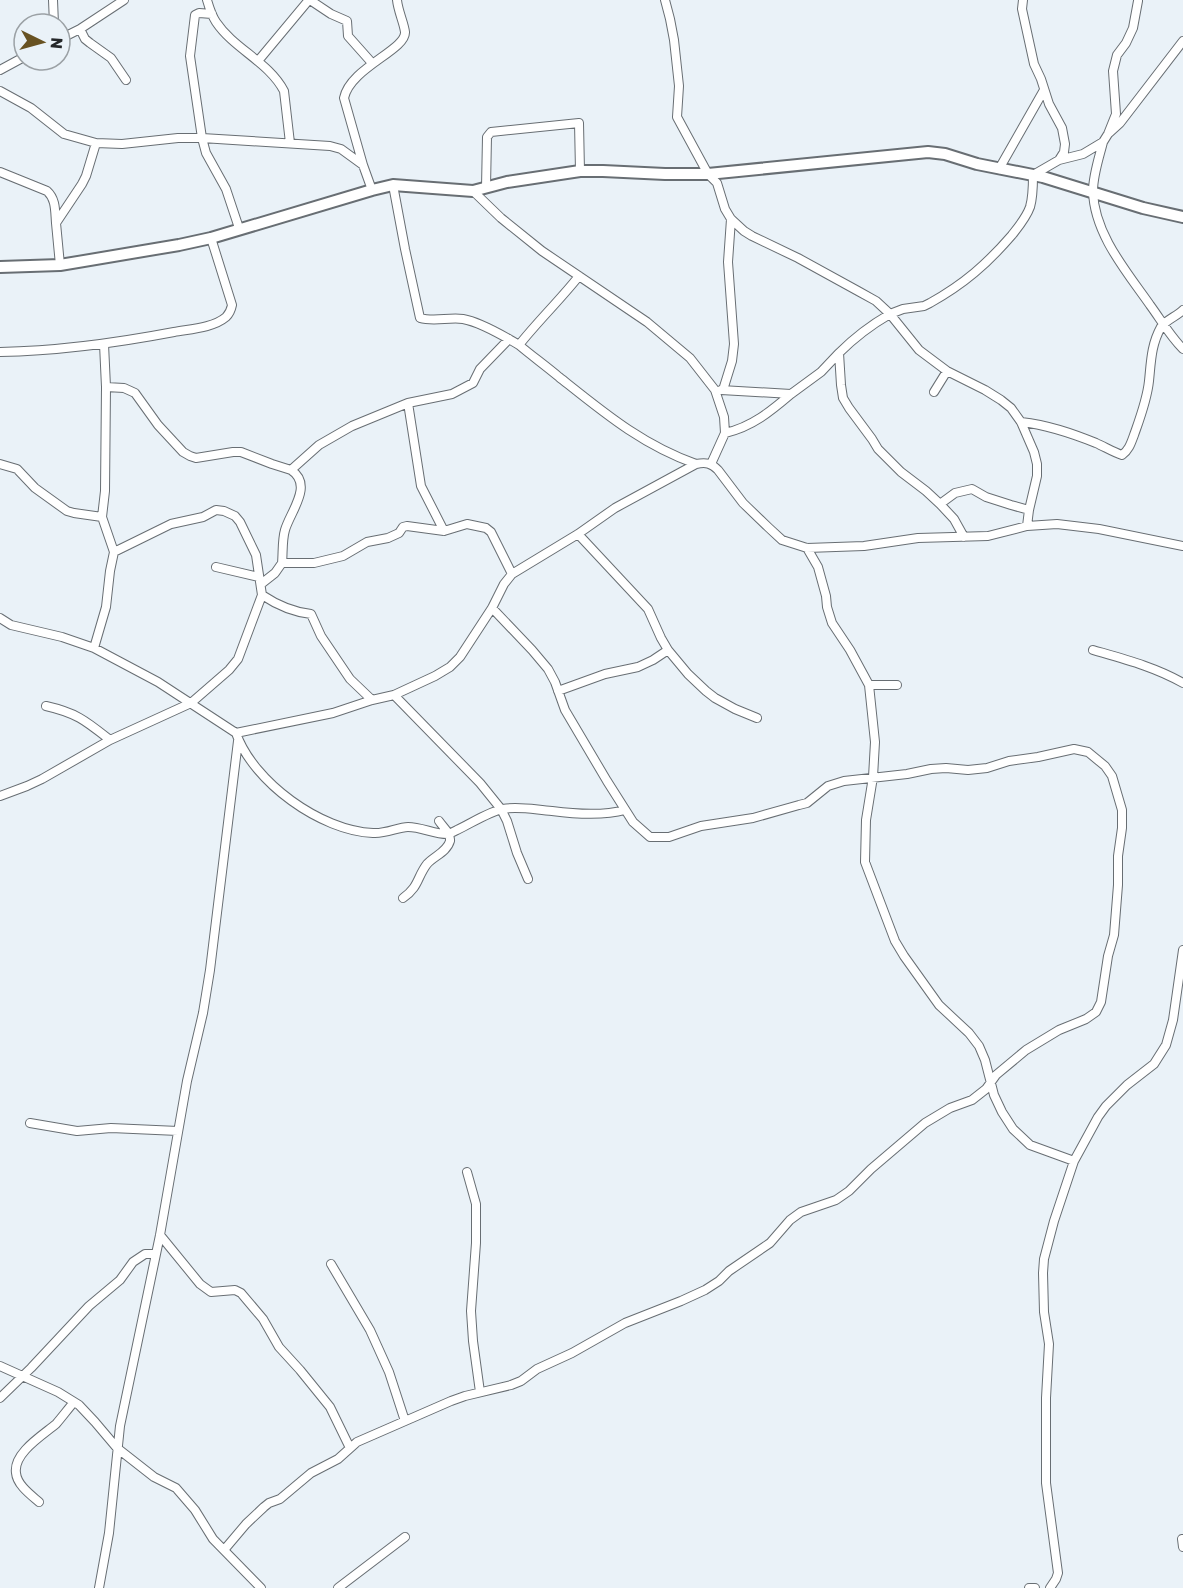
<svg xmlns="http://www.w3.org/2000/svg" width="1183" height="1588" font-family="Rubik,sans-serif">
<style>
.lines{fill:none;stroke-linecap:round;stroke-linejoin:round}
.street-casing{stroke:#686e73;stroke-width:10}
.secondary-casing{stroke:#686e73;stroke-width:14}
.street{stroke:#fff;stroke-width:8}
.secondary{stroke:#fff;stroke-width:10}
</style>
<rect width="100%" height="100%" fill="#eaf2f8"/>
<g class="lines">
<g class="street-casing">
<path id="street" d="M 53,0 L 54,24
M 207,0 C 209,7 212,16 216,22 C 234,49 269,62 284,91 L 290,143
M 310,0 L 331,14 L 347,21 L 348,36 L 372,63
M 665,0 L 670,19 L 674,40 L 679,86 L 677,117 L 708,174 L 717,183 L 725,209 L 731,219 L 744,231 L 752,236 L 798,258 L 858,291 L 876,301 L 890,314 L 903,309 L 924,306 L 930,303 C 964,284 987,264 1012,235 C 1019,226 1026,218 1030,207 C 1033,197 1033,185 1033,175 L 1059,160 L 1064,152 L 1065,144 L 1062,128 L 1049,104 L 1041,79 L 1034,64 L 1022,9 L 1023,0
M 212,14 L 199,13 L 195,15 L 190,56 L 202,138 L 206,153 L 226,189 L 239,228
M 80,29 L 85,39 L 90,43 L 111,58 L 126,80
M 60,39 L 80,29 L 124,0
M 258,61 L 308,1 L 310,0
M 0,70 L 24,57
M 0,91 L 31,108 L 64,134 L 96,143 L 122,144 L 178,138 L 202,138 L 330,146 L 341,149 L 363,165 L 372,190
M 1109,133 L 1120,123 L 1183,41
M 1103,142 C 1099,158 1093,175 1093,191 C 1094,234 1127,272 1150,305 C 1161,320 1170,336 1183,349
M 1059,160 L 1083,154 L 1103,142 L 1108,134 L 1116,114 L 1113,71 L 1117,55 L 1126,43 L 1133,28 L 1138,1
M 363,165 L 344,98 C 350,68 406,50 405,32 C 404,23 398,11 397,0
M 999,169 L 1044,90
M 0,172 L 47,191 C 56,199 55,211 56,223
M 393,185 L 405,249 L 420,318 C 434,322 449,317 463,319 C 480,322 504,336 519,345 C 532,356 546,366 559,377 C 603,412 642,445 696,464
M 486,187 L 487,137 L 491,132 L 579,123 L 580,171
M 473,191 L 501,218 L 542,251 L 647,322 L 690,358 L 715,390 L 724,417 L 725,433 L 711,464
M 60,265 L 56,223 L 82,184 L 86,176 L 96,143
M 519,345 C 538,321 560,300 579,276
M 0,352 C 58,351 116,343 174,332 C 190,329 213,328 226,317 C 230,313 231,310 232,305 L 211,238
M 106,387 L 124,388 L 135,393 L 158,425 L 183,452 L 190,456 L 196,458 L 233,452 L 241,452 L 272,464 L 291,470 L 319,445 L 352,426 L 408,403 L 452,394 L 473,383 L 480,369 L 509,339
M 721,390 L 791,394 L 821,372 L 839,353
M 723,390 L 732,361 L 734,344 L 728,262 L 731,219
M 934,392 L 947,371
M 408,403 L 421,486 L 444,531
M 1021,422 C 1048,425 1071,433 1096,443 C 1105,447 1113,452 1122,455 C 1129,450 1131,443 1134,435 C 1140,418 1147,400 1149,381 C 1151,362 1151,345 1161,327 C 1166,320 1177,316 1183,310
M 725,433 C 752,427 771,411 791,394
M 0,464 L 17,469 L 35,488 L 67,511 L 74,513 L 102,517
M 940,504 L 955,493 L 972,489 L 986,497 L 1011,505 L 1029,510
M 578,534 L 648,609 L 661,638 L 668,650 L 688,674 L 706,691 L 715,698 L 735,709 L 757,718
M 964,537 L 954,519 L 940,504 L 926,491 L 901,472 L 878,449 L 872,439 L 849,408 L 843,398 L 841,385 L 839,353 C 854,338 871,325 890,314 L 919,350 L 947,371 L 985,390 L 1001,400 L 1011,408 L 1021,422 L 1034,452 L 1037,464 L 1037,476 L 1029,510 L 1027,526
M 807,548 L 818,567 L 826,596 L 827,607 L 832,623 L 850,650 L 869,685 L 875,742 L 873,777 L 866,820 L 865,862 L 895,941 L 904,956 L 939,1005 L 969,1033 L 979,1046 L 985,1060 L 994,1095 L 1002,1112 L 1013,1129 L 1030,1145 L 1074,1161
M 282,563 C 283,553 282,540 285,530 C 290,512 314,485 291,470
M 216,567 L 259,577
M 261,584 L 275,573 L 282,563 L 314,563 L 343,556 L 367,542 L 388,538 L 399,533 L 403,527 L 407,526 L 444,531 L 467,524 L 486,528 L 491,532 L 512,574
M 262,595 C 277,605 293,612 311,614 L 321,636 L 350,679 L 372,700
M 0,618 L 11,625 L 62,637 L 94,648 L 158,682 L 236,733 C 253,782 321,831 373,833 C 386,834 398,827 408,827 C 422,827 436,835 449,834 C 449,834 457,830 457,830 C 470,824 490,811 503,809 C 519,806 536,810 552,811 C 575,814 603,816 625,810
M 94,648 L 106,607 L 110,571 L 114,552 L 102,517 L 105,491 L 106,387 L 104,344
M 1093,650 C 1124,659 1155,667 1183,683
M 869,685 L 897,685
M 558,691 L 605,674 L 638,667 L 653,660 L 668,650
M 394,695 L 480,783 L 501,809 L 507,821 L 517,853 L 528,879
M 46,706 C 77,713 86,721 110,740
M 236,733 L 333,713 L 372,700 L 394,695 L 435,676 L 450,667 L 460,657 L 492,608 L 504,584 L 512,574 L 578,534 L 615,508 L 696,464 C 706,462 711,463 718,470 L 743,503 L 769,528 L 782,540 L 807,548 L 864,546 L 918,538 L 988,536 L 1027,526 L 1057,524 L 1099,529 L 1183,546
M 0,796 L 27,786 L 42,779 L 110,740 L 191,703 L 229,670 L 238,659 L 262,595 L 256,555 L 240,522 L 235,516 L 224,511 L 216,510 L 203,517 L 171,524 L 114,552
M 403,898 C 419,887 417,877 427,864 C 434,856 447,852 450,841 C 451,833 442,826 439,821
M 30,1123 L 77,1131 L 111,1128 L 178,1131
M 467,1172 L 476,1204 L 476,1243 L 471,1311 L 473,1341 L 480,1392
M 160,1235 L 200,1284 L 211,1292 L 235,1290 L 241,1293 L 263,1319 L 279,1347 L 300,1370 L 330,1407 L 350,1448
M 331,1264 L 370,1330 L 389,1372 L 405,1421
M 0,1366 L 58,1392 L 79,1405 L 95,1422 L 117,1448 L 154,1477 L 176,1488 L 195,1510 L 213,1539 L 261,1588
M 0,1398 L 31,1368 L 89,1306 L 120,1280 L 133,1262 L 145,1254 L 156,1254
M 39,1502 C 31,1495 17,1485 16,1473 C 13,1453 43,1435 56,1424 C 62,1417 68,1409 74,1402
M 1182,1539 L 1183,1547
M 224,1550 L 246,1524 L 264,1507 L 269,1503 L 280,1499 L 311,1473 L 338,1459 L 357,1442 L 451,1401 L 465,1396 L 511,1385 L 521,1381 L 537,1369 L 572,1353 L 625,1323 L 681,1301 L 705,1290 L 719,1281 L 729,1271 L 770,1243 L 790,1220 L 801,1212 L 836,1200 L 849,1191 L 871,1169 L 925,1123 L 950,1108 L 972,1100 L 986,1089 L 996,1075 L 1026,1050 L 1059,1030 L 1086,1019 L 1096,1012 L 1101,1002 L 1108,956 L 1114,935 L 1118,885 L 1118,856 L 1122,828 L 1122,810 L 1112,776 L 1105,766 L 1088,752 L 1074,749 L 1038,757 L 1009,761 L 987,768 L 968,770 L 946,768 L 931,769 L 907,774 L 844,781 L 828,786 L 807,803 L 799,805 L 753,818 L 701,826 L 669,837 L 650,837 L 633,822 L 607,781 L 565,710 L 555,682 L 548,669 L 532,650 L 492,608
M 99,1588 L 109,1533 L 120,1426 L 160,1235 L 187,1081 L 203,1013 L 210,970 L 238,741
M 338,1588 L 405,1537
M 1029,1588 L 1035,1588
M 1050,1588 L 1056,1579 L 1058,1573 L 1046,1483 L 1046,1398 L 1049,1344 L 1044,1312 L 1043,1273 L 1044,1259 L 1054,1221 L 1074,1161 L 1098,1117 L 1106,1106 L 1127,1085 L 1154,1064 L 1166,1045 L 1173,1020 L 1183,950"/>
</g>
<g class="secondary-casing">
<path id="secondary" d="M 0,267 L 60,265 L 179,245 L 211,238 L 372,190 L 393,185 L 473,191 L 507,182 L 580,171 L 603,171 L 665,174 L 708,174 L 928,152 L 945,154 L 977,164 L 1043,177 L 1143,208 L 1183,217"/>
</g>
<use href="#street" class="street"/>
<use href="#secondary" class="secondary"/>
</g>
<g transform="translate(42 42) rotate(95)"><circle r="28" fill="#eaf2f8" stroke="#9ba1a5" stroke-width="1.5"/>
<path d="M0-4.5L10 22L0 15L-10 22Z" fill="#685222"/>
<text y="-9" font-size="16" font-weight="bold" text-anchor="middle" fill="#242729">N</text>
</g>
</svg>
